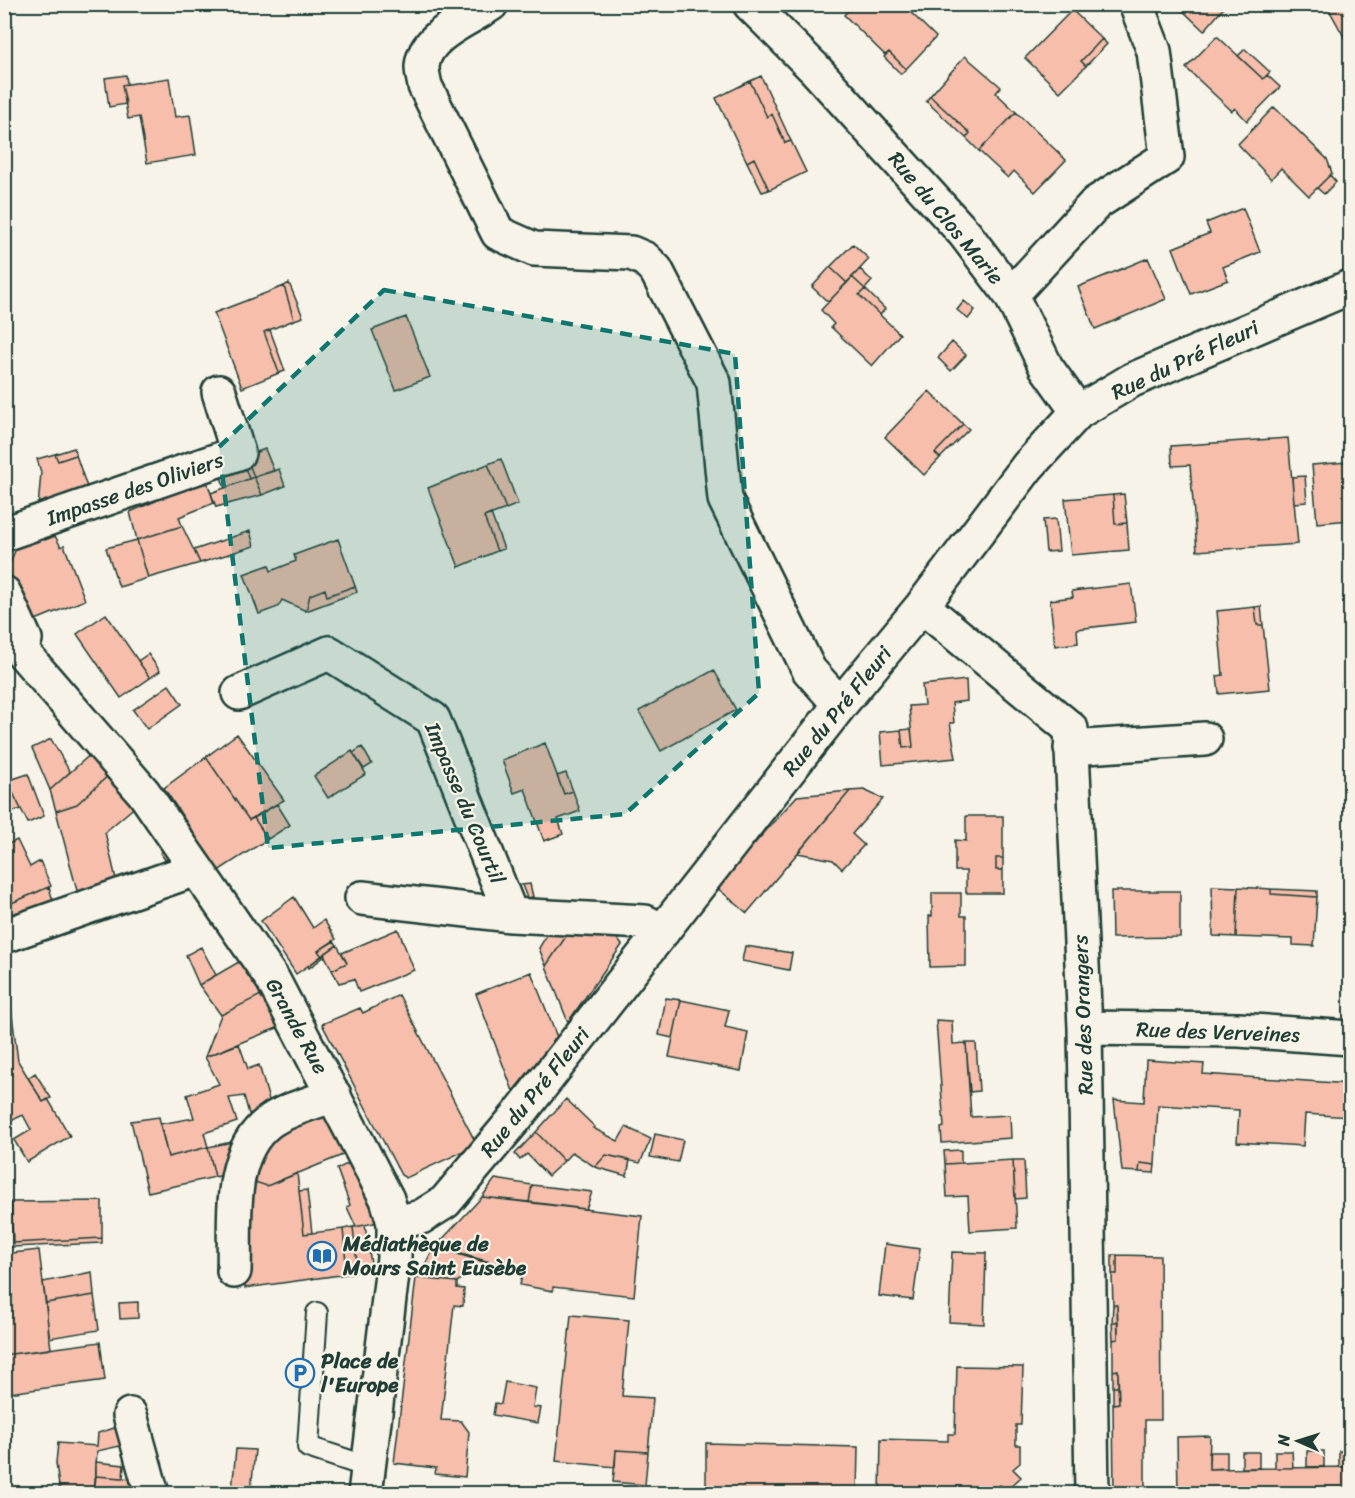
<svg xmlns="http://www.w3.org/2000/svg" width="1355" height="1498" font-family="Sriracha,sans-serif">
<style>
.building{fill:#f6beab;stroke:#1f3d34;stroke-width:1.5}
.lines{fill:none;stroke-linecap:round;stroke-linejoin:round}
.service-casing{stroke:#1f3d34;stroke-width:24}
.minor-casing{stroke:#1f3d34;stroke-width:38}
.tertiary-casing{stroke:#1f3d34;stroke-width:38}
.service{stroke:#f7f3e8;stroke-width:20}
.minor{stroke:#f7f3e8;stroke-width:33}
.tertiary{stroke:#f7f3e8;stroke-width:33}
.marked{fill:#0f766e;fill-opacity:0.2;stroke:#0f766e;stroke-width:4.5;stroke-dasharray:12 8;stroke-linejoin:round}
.labels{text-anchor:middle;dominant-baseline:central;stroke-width:4.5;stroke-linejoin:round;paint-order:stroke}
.street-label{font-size:21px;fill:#1f3d34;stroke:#f7f3e8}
.poi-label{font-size:21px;font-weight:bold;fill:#1f3d34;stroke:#f7f3e8;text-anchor:start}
</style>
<rect width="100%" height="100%" fill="#f7f3e8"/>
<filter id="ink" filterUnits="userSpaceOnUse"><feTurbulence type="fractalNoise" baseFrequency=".0167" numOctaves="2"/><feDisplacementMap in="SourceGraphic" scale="12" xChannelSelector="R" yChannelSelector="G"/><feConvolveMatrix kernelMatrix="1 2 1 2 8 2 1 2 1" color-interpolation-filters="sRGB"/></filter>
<g filter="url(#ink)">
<path class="building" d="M 854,4 L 902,4 L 936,37 L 906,69 L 889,52 L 885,55 L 844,15 Z
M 1179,4 L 1227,4 L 1204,31 L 1178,6 Z
M 1326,4 L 1350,4 L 1350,43 L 1348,44 Z
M 1072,10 L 1102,39 L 1081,61 L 1086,66 L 1060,92 L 1025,58 Z
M 1217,36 L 1263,79 L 1267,75 L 1280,87 L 1247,121 L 1235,108 L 1232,111 L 1186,68 Z
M 1102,39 L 1107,44 L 1086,66 L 1081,61 Z
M 1245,49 L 1270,72 L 1263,79 L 1238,56 Z
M 889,52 L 906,69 L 901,74 L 884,57 Z
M 965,56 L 1001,87 L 996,93 L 1016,112 L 979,151 L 966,138 L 970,133 L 930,96 Z
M 126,75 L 127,84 L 122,85 L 126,104 L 109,107 L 105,78 Z
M 761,76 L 791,141 L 785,143 L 772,114 L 767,117 L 750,81 Z
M 169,78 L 175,117 L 190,115 L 196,155 L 147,163 L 139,117 L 128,119 L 122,85 Z
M 750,81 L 767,117 L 772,114 L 785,143 L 791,141 L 806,172 L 769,190 L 754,158 L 747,162 L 716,98 Z
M 930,96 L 970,133 L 966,138 L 926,101 Z
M 1274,107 L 1327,159 L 1332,173 L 1309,196 L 1281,168 L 1271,179 L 1238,144 Z
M 1016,112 L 1066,160 L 1035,192 L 1014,171 L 1008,178 L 979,151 Z
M 754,158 L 769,190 L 762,192 L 747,162 Z
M 1330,175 L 1336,182 L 1324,194 L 1317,188 Z
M 1243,208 L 1260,252 L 1223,267 L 1228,280 L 1191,294 L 1173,248 L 1210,233 L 1206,223 Z
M 853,244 L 869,259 L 847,283 L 830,267 Z
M 1148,258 L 1166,299 L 1095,329 L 1078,287 Z
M 830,267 L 847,283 L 828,302 L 812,287 Z
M 860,269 L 872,281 L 865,289 L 852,277 Z
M 852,277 L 865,289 L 859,295 L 900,334 L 872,366 L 831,327 L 834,324 L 821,310 Z
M 289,283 L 303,317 L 294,320 L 284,286 Z
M 284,286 L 294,320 L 264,332 L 279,373 L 242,388 L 214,313 Z
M 865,289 L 885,309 L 880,315 L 859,295 Z
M 964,301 L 975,310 L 968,319 L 957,310 Z
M 406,317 L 430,377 L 396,390 L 372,330 Z
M 270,330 L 285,371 L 279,373 L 264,332 Z
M 952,342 L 966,355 L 951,371 L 938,358 Z
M 929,391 L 963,424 L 935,453 L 940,458 L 924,475 L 885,437 Z
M 963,424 L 969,429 L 940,458 L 935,453 Z
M 1288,438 L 1298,544 L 1197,551 L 1190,465 L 1172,466 L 1171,446 Z
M 74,448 L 76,455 L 58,461 L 55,454 Z
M 265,449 L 274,471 L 254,477 L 246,456 Z
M 55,454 L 58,461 L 76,455 L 89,493 L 38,508 L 41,472 L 37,459 Z
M 246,456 L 254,477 L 249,479 L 242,458 Z
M 242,458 L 249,479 L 225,488 L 217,467 Z
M 501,459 L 518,504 L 506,509 L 488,464 Z
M 1347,462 L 1348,479 L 1350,478 L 1350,520 L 1317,523 L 1312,465 Z
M 1347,462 L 1350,462 L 1350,478 L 1348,479 Z
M 488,464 L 506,509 L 484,517 L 497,551 L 459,567 L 428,488 Z
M 279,469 L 285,486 L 262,495 L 254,477 Z
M 205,475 L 214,503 L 179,517 L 182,526 L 137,540 L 130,512 L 156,501 L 168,487 Z
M 1305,476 L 1307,502 L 1294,503 L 1292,477 Z
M 254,477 L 262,495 L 216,507 L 211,493 Z
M 1124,494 L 1127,523 L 1115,524 L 1113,495 Z
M 1113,495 L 1115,524 L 1127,523 L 1129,550 L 1071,555 L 1065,499 Z
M 491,514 L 504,549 L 497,551 L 484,517 Z
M 1056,519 L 1059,551 L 1046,552 L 1043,520 Z
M 182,526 L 200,563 L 148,578 L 137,540 Z
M 41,529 L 45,540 L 55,536 L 61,547 L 64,545 L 85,600 L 28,623 L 5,576 L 21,536 Z
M 250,531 L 254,546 L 200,563 L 194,550 Z
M 338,539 L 355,586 L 327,596 L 325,589 L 310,595 L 306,611 L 282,600 L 278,607 L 259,614 L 244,574 L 269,565 L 271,571 L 296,561 L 294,555 Z
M 137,540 L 148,578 L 119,587 L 106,548 Z
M 1131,584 L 1136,622 L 1077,629 L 1078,643 L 1055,646 L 1050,600 L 1073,597 L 1072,591 Z
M 355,586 L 357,592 L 306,611 L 310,595 L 325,589 L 327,596 Z
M 1261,606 L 1263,625 L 1257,625 L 1255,607 Z
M 1255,607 L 1257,625 L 1263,625 L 1270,689 L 1219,694 L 1217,676 L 1223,675 L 1217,611 Z
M 106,614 L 150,678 L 121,698 L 77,634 Z
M 1350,620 L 1350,701 L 1343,702 L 1342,683 L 1349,683 L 1345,621 Z
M 148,654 L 160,671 L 150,678 L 138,661 Z
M 714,670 L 736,710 L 661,751 L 639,711 Z
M 966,680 L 967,701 L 952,703 L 954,723 L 950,723 L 956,758 L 883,765 L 880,732 L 901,730 L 903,748 L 913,747 L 909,706 L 924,705 L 922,685 Z
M 169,685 L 182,704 L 147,729 L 133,710 Z
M 911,729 L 913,747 L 903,748 L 901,730 Z
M 237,734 L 284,800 L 249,820 L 206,757 Z
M 51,739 L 70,772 L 50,790 L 32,748 Z
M 545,743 L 564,794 L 573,791 L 580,811 L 558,819 L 563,834 L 544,841 L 525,789 L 514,793 L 502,760 Z
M 362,747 L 372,764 L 364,769 L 353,753 Z
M 352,751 L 366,774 L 328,798 L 314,776 Z
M 93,752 L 111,773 L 77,804 L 56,811 L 50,790 Z
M 206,757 L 249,820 L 254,818 L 268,839 L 218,871 L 164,788 Z
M 111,773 L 137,805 L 105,832 L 119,892 L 80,902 L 56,811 L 77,804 Z
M 566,773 L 573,791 L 564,794 L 557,776 Z
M 28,774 L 44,816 L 28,823 L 7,781 Z
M 7,781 L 21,809 L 4,814 L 4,782 Z
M 864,790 L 883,799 L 852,834 L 864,845 L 842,869 L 833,860 L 798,853 L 850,791 Z
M 850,791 L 747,913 L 716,887 L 797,796 Z
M 277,804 L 290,825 L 268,839 L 254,818 Z
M 966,816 L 1003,816 L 1003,858 L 996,858 L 996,870 L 1003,870 L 1003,893 L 966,893 L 966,871 L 955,871 L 955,840 L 966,841 Z
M 17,840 L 30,867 L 40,861 L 51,886 L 7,905 L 4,899 L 4,846 Z
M 170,845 L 177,855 L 167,862 L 160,853 Z
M 996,858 L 1003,858 L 1003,870 L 996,870 Z
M 530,884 L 533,897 L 527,898 L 522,885 Z
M 1212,886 L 1238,887 L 1236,937 L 1213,936 Z
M 49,887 L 56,912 L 8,927 L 7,905 Z
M 1238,887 L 1271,889 L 1271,894 L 1317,897 L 1314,946 L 1293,945 L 1293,939 L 1236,937 Z
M 1271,889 L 1317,891 L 1317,897 L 1271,894 Z
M 1111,891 L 1180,891 L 1180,937 L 1112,938 Z
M 932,893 L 961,893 L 961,916 L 966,916 L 966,966 L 930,967 L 929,916 L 932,916 Z
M 294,897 L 313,928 L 324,920 L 336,939 L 318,951 L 322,956 L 296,974 L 261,921 Z
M 551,928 L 571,929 L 546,966 L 539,948 Z
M 398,929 L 414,970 L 359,992 L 354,979 L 339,983 L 332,970 L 347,963 L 342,953 Z
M 571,929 L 611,931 L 622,945 L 568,1022 L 546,966 Z
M 334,941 L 337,945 L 322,956 L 318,951 Z
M 337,945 L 347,963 L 332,970 L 324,954 Z
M 745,946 L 792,953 L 789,970 L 742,961 Z
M 201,947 L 216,975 L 199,985 L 186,955 Z
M 324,954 L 325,956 L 309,968 L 308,966 Z
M 244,959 L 265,993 L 221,1015 L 199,985 Z
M 531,972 L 557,1037 L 513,1091 L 476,994 Z
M 265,993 L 282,1026 L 205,1057 L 221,1015 Z
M 399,995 L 477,1145 L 406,1178 L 401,1175 L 322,1024 L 360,1008 L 363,1013 Z
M 666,998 L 681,1000 L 673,1038 L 659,1035 Z
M 681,1000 L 729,1010 L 725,1027 L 748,1032 L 741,1071 L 669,1057 Z
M 4,1007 L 11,1007 L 18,1061 L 43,1102 L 48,1099 L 70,1136 L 27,1162 L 14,1140 L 31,1130 L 23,1115 L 4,1124 Z
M 936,1020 L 952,1021 L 953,1044 L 966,1043 L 971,1117 L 1010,1115 L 1011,1138 L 942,1143 L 941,1128 L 944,1127 Z
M 966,1043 L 976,1043 L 979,1091 L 970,1092 Z
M 239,1044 L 248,1069 L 259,1065 L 271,1107 L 249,1114 L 244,1096 L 229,1098 L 237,1122 L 204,1133 L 208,1147 L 168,1157 L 160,1124 L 194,1118 L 187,1095 L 219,1084 L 205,1057 Z
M 1146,1060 L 1204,1064 L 1203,1074 L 1350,1084 L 1350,1117 L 1305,1114 L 1303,1146 L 1237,1142 L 1239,1110 L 1158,1105 L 1155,1165 L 1140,1163 L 1139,1172 L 1122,1171 L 1114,1100 L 1144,1102 Z
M 35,1073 L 51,1098 L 43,1102 L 28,1078 Z
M 566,1099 L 595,1127 L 593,1128 L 618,1141 L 626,1127 L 651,1139 L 640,1163 L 606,1155 L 595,1167 L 572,1152 L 564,1161 L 536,1132 Z
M 324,1112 L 345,1154 L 267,1186 L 246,1179 L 270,1130 Z
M 159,1117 L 168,1157 L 208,1147 L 215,1177 L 148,1192 L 131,1121 Z
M 536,1132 L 564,1161 L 548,1176 L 527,1154 L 520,1160 L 515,1154 Z
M 655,1134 L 683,1140 L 678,1162 L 650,1157 Z
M 232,1142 L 227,1174 L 215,1177 L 208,1147 Z
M 961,1150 L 961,1163 L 945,1164 L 944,1151 Z
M 606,1155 L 630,1160 L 627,1176 L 595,1167 Z
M 1013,1160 L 1017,1228 L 970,1231 L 968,1196 L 947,1197 L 945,1164 Z
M 1013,1160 L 1024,1160 L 1026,1198 L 1015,1199 Z
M 349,1163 L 357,1179 L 378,1222 L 356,1227 L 347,1207 L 350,1205 L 337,1169 Z
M 1140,1163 L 1155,1165 L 1154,1173 L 1139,1172 Z
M 297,1173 L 304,1234 L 343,1229 L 347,1274 L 245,1288 L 246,1179 L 267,1186 Z
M 495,1179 L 532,1185 L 529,1202 L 482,1197 Z
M 532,1185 L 592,1192 L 586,1209 L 529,1202 Z
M 307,1190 L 312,1233 L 304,1234 L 299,1191 Z
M 482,1197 L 642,1216 L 634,1296 L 553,1287 L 553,1291 L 520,1285 L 523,1271 L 435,1247 Z
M 102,1201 L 102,1238 L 13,1243 L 11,1202 Z
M 365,1225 L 372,1270 L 358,1272 L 353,1227 Z
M 353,1227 L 358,1272 L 347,1274 L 343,1229 Z
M 102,1238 L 102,1243 L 12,1247 L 13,1243 Z
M 885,1244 L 920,1249 L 913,1300 L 879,1296 Z
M 435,1247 L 487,1263 L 457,1282 L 417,1278 Z
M 39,1250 L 51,1349 L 4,1355 L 4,1254 Z
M 952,1252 L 986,1253 L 984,1324 L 949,1322 Z
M 1112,1255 L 1117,1255 L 1117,1274 L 1112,1274 Z
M 1117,1255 L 1160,1256 L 1161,1420 L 1145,1420 L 1145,1494 L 1114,1494 L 1113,1404 L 1119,1403 L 1118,1370 L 1113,1371 L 1113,1340 L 1118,1339 L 1117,1305 L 1113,1305 L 1112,1274 L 1117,1274 Z
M 92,1272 L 94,1295 L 46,1303 L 43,1282 Z
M 416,1278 L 457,1282 L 457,1288 L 464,1289 L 463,1306 L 454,1305 L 441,1420 L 461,1421 L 469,1432 L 465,1477 L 435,1474 L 436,1468 L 394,1463 Z
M 94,1295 L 99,1330 L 49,1338 L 46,1303 Z
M 138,1302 L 138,1318 L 120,1319 L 119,1303 Z
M 1113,1305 L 1117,1305 L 1118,1322 L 1112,1322 Z
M 571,1315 L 629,1320 L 622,1396 L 653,1398 L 648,1452 L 616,1450 L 615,1467 L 556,1461 Z
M 1112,1322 L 1118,1322 L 1118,1339 L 1113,1340 Z
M 100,1342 L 105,1380 L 9,1393 L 4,1355 Z
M 957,1366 L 1023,1367 L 1021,1425 L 1016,1425 L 1016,1445 L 1020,1445 L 1020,1463 L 1013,1469 L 1021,1477 L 1006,1491 L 1000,1485 L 992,1494 L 880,1494 L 881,1439 L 948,1441 L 948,1434 L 955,1434 Z
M 1118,1370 L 1118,1387 L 1113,1387 L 1113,1371 Z
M 505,1382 L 536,1388 L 533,1407 L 541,1408 L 538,1423 L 493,1415 L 495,1403 L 501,1404 Z
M 1113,1387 L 1118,1387 L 1119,1403 L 1113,1404 Z
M 121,1426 L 129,1444 L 97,1451 L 94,1494 L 60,1494 L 56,1463 L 58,1443 L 97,1446 L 98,1433 Z
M 1210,1436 L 1209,1469 L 1350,1467 L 1350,1494 L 1178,1494 L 1177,1437 Z
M 706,1443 L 858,1447 L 857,1494 L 706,1491 Z
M 236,1449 L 255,1450 L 251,1491 L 232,1490 Z
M 616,1450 L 648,1452 L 645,1485 L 613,1482 Z
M 1275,1451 L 1292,1451 L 1293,1468 L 1275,1468 Z
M 1307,1451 L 1324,1451 L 1324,1467 L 1307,1467 Z
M 1339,1451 L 1350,1451 L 1350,1467 L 1339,1467 Z
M 1209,1452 L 1227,1452 L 1227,1468 L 1209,1469 Z
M 1242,1452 L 1259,1452 L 1259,1468 L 1242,1468 Z
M 96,1462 L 124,1465 L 123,1478 L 96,1476 Z
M 96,1476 L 134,1479 L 132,1494 L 94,1494 Z
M 1000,1485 L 1006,1491 L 992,1494 Z"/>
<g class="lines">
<g class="service-casing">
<path id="service" d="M 317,1313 L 308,1447 L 368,1467"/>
</g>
<g class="minor-casing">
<path id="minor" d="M 491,4 C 468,20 424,35 422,67 C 422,73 424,80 425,86 L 498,233 L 534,249 L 631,253 L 645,259 L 656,270 L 714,383 L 725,499 L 809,670 L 840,705
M 750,4 L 814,68 L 965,234 L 1011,295 L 1046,367 L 1078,412
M 1011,295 L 1096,203 L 1167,157 L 1154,51 L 1136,4
M 4,534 L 238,453 L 219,392
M 4,593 L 25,639 L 20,648
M 922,606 L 1071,729 L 1085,1028 L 1092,1494
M 239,693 L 329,653 L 433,719 L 511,915 L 645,922 L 663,931
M 1071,748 L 1205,739
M 362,898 L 511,915
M 4,936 L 196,869
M 1085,1028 L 1239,1030 L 1350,1038
M 394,1223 L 421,1217 L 445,1202 L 519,1114 L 840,705 L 922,606 L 1028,466 L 1078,412 L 1132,380 L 1350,287
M 234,1271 C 236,1222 226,1155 269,1122 C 284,1110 316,1102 334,1095
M 130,1415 L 152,1494"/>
</g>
<g class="tertiary-casing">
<path id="tertiary" d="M 4,631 L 144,793 L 273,980 L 387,1199 L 394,1223 L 394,1258 L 365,1494"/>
</g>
<use href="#service" class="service"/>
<use href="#minor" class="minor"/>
<use href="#tertiary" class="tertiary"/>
</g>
</g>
<path class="marked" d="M 384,290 L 735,354 L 759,693 L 625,814 L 268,848 L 219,447 Z"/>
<defs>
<g id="library-ring" transform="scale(1.5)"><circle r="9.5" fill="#f7f3e8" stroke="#1f6fb2" stroke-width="1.5"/><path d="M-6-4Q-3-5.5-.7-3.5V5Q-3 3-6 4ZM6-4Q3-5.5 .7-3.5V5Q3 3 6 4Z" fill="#1f6fb2"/></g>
<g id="parking-ring" transform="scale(1.5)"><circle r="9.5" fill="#f7f3e8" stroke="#1f6fb2" stroke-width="1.5"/><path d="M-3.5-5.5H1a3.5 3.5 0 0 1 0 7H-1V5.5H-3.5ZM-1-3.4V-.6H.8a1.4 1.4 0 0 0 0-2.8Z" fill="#1f6fb2"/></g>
</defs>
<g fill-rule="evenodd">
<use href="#library-ring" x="322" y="1256"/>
<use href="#parking-ring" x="300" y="1373"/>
</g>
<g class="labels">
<g class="street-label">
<text transform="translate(946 218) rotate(50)">Rue du Clos Marie</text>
<text transform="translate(1185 360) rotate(-25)">Rue du Pré Fleuri</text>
<text transform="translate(135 489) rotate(-19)">Impasse des Oliviers</text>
<text transform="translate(837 711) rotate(-51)">Rue du Pré Fleuri</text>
<text transform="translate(465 803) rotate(67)">Impasse du Courtil</text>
<text transform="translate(1083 1015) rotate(-92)">Rue des Orangers</text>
<text transform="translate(297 1026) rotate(61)">Grande Rue</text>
<text transform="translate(1218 1032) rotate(2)">Rue des Verveines</text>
<text transform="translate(535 1092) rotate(-51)">Rue du Pré Fleuri</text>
</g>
<g class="poi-label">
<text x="343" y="1244">Médiathèque de<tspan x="343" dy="24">Mours Saint Eusèbe</tspan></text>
<text x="321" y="1361">Place de<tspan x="321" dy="24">l'Europe</tspan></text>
</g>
</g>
<rect width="1355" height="1498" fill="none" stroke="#f7f3e8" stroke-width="24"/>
<rect x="12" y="12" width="1331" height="1474" fill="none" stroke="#1f3d34" stroke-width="2" filter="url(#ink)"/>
<g transform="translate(1298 1441) rotate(273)" stroke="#f7f3e8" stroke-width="4.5" paint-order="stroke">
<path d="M0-4.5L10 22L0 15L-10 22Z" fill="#1f3d34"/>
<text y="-9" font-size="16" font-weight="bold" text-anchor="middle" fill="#1f3d34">N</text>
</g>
</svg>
